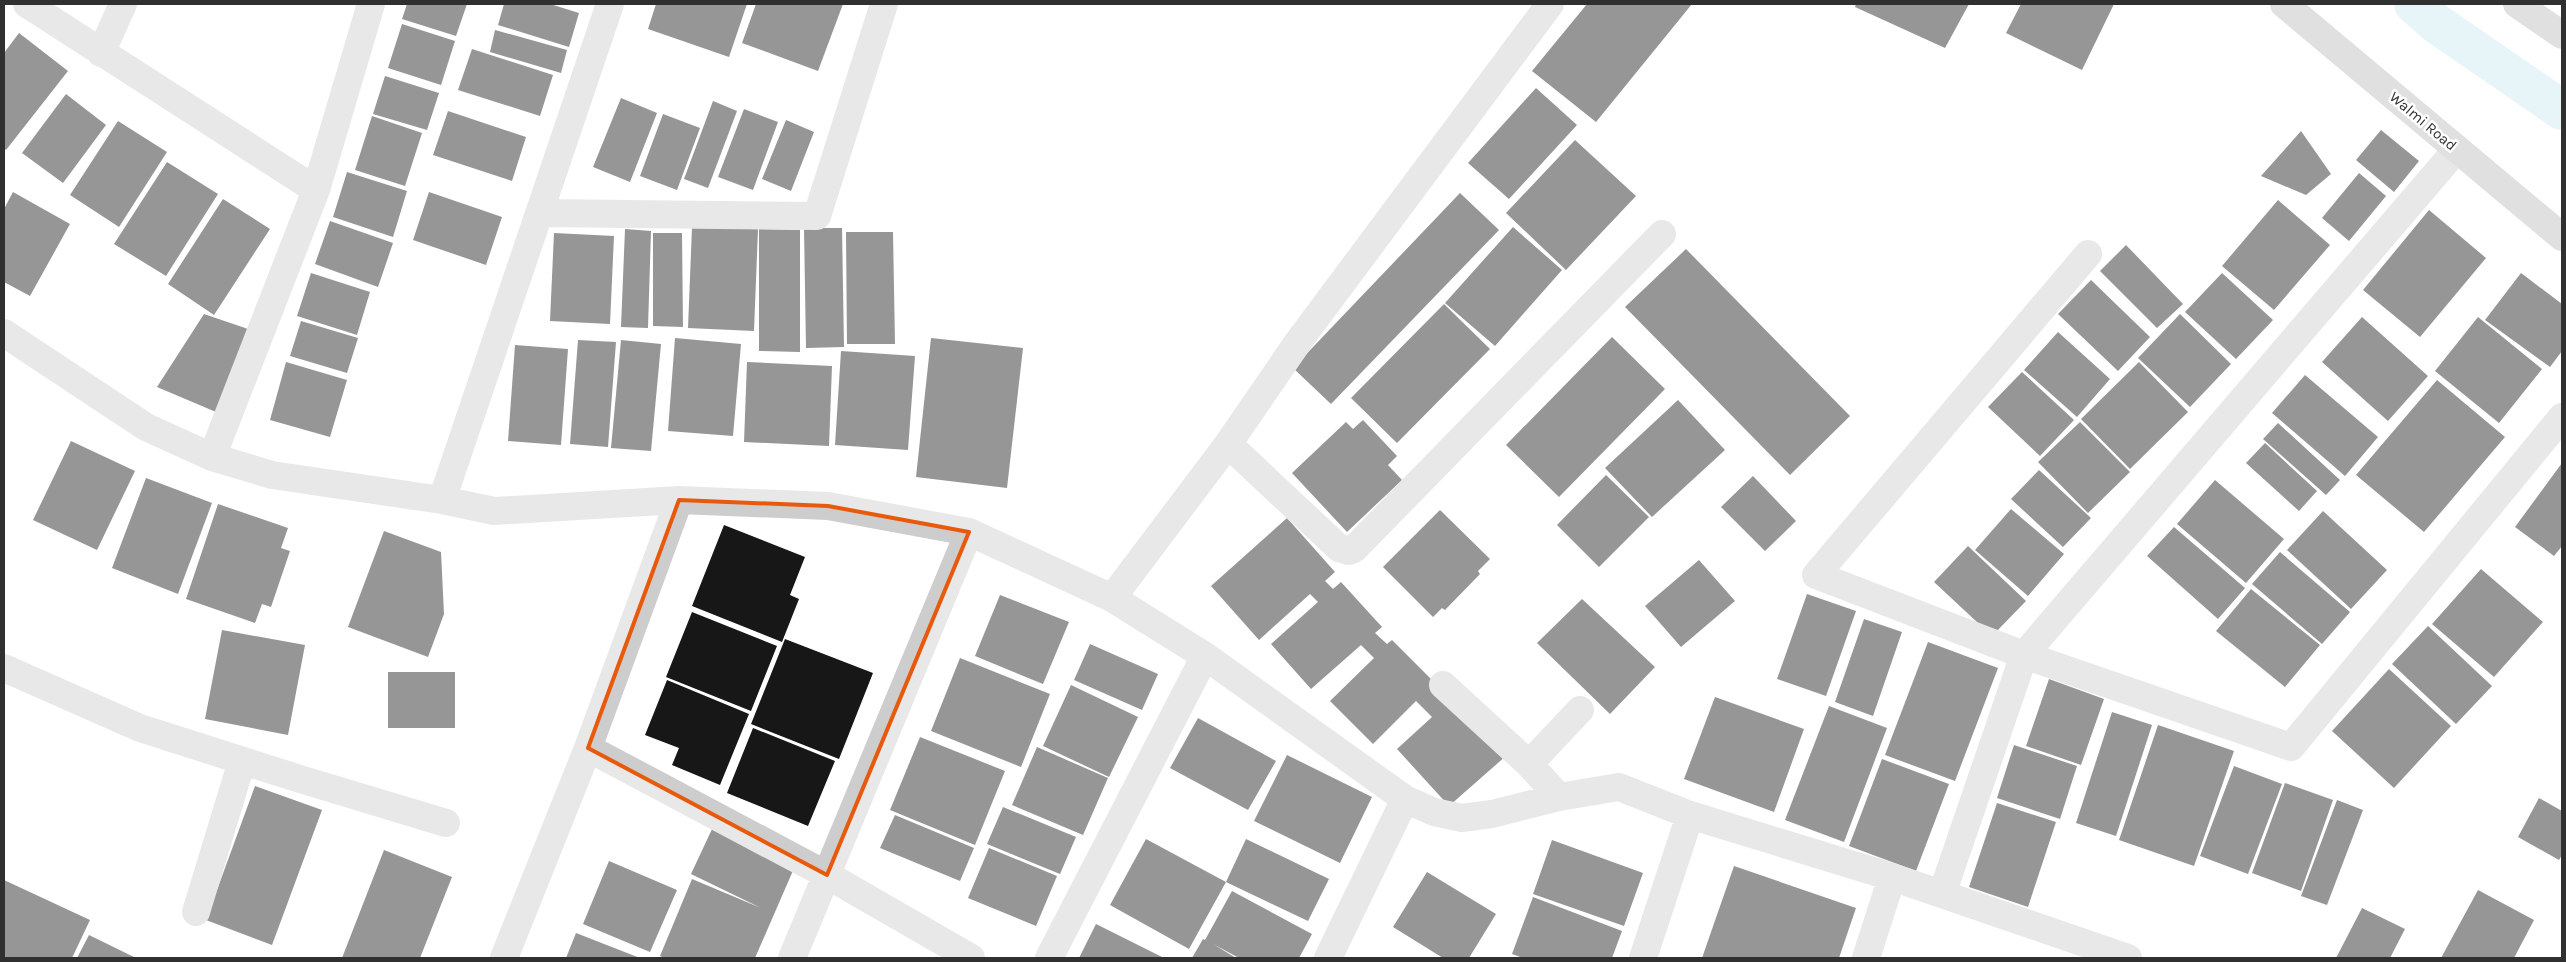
<svg xmlns="http://www.w3.org/2000/svg" width="2566" height="962" font-family="Karla,sans-serif">
<style>
.lines{fill:none;stroke-linecap:round;stroke-linejoin:round}
.canal{stroke:#c9e6ef;stroke-width:40}
.building{fill:#171717}
.street{stroke:#cdcdcd;stroke-width:28}
.secondary{stroke:#bababa;stroke-width:28}
.marked{fill:none;stroke:#e8590c;stroke-width:4;stroke-linejoin:round}
.labels{text-anchor:middle;dominant-baseline:central;stroke-width:5;stroke-linejoin:round;paint-order:stroke}
.street-label{font-size:15px;fill:#303030;stroke:#fff}
</style>
<rect width="100%" height="100%" fill="#fff"/>
<g class="lines">
<path class="canal" d="M 2414,4 L 2437,24 L 2562,110"/>
</g>
<path class="building" d="M 407,4 L 467,4 L 456,36 L 402,19 Z
M 504,4 L 550,4 L 579,13 L 569,47 L 498,25 Z
M 656,4 L 747,4 L 729,57 L 648,29 Z
M 756,4 L 843,4 L 818,71 L 742,43 Z
M 1587,4 L 1692,4 L 1596,122 L 1532,71 Z
M 1856,4 L 1969,4 L 1945,48 L 1855,7 Z
M 2021,4 L 2114,4 L 2082,70 L 2006,33 Z
M 402,24 L 455,41 L 441,85 L 388,68 Z
M 495,30 L 567,50 L 561,73 L 490,52 Z
M 19,33 L 68,71 L 6,150 L 4,148 L 4,53 Z
M 472,49 L 553,75 L 540,116 L 458,90 Z
M 385,76 L 439,93 L 427,130 L 373,114 Z
M 1536,88 L 1577,125 L 1509,199 L 1468,163 Z
M 66,94 L 106,125 L 63,183 L 22,153 Z
M 621,98 L 657,113 L 630,182 L 593,167 Z
M 713,101 L 737,111 L 708,188 L 684,179 Z
M 744,109 L 778,122 L 753,190 L 718,177 Z
M 448,111 L 526,137 L 512,181 L 433,155 Z
M 663,114 L 700,128 L 677,190 L 640,176 Z
M 372,116 L 422,133 L 405,186 L 355,170 Z
M 786,120 L 814,132 L 791,191 L 762,179 Z
M 118,121 L 167,152 L 119,227 L 70,195 Z
M 2381,130 L 2419,161 L 2394,192 L 2356,160 Z
M 2301,131 L 2331,174 L 2306,195 L 2261,176 Z
M 1575,140 L 1636,196 L 1566,270 L 1506,213 Z
M 167,162 L 218,194 L 166,276 L 114,244 Z
M 347,172 L 407,191 L 393,237 L 333,217 Z
M 2359,173 L 2386,196 L 2349,241 L 2322,218 Z
M 13,192 L 70,224 L 30,296 L 4,282 L 4,209 Z
M 429,192 L 502,217 L 486,265 L 413,240 Z
M 1460,193 L 1499,230 L 1331,404 L 1293,368 Z
M 223,199 L 270,229 L 214,315 L 168,284 Z
M 2278,200 L 2330,245 L 2274,310 L 2222,266 Z
M 2429,210 L 2486,258 L 2420,337 L 2363,290 Z
M 330,221 L 393,243 L 378,287 L 315,264 Z
M 692,227 L 758,229 L 754,331 L 688,328 Z
M 1513,227 L 1562,270 L 1495,346 L 1445,303 Z
M 804,228 L 842,228 L 844,347 L 806,348 Z
M 625,229 L 651,231 L 648,328 L 621,327 Z
M 759,229 L 800,230 L 800,352 L 759,351 Z
M 846,232 L 893,232 L 895,344 L 847,344 Z
M 554,233 L 614,236 L 610,324 L 550,321 Z
M 653,233 L 682,233 L 683,327 L 653,326 Z
M 2126,245 L 2183,304 L 2157,328 L 2100,271 Z
M 1686,249 L 1850,416 L 1790,475 L 1625,307 Z
M 311,273 L 370,292 L 357,335 L 297,316 Z
M 2222,273 L 2273,320 L 2236,359 L 2185,312 Z
M 2521,273 L 2562,304 L 2562,351 L 2550,367 L 2485,320 Z
M 2091,280 L 2150,337 L 2118,371 L 2058,314 Z
M 1444,304 L 1490,349 L 1397,443 L 1351,398 Z
M 204,314 L 251,330 L 216,412 L 157,387 Z
M 2180,314 L 2231,364 L 2190,407 L 2138,358 Z
M 2362,317 L 2428,376 L 2388,421 L 2322,362 Z
M 2478,317 L 2542,369 L 2499,423 L 2435,371 Z
M 301,321 L 358,338 L 347,373 L 290,356 Z
M 2058,332 L 2110,379 L 2077,417 L 2024,370 Z
M 1612,337 L 1665,389 L 1559,497 L 1506,445 Z
M 675,338 L 741,344 L 733,436 L 668,431 Z
M 931,338 L 1023,348 L 1007,488 L 916,477 Z
M 578,340 L 616,342 L 608,447 L 570,444 Z
M 621,340 L 661,344 L 651,451 L 611,448 Z
M 515,345 L 568,349 L 561,445 L 508,441 Z
M 841,351 L 915,356 L 908,450 L 835,445 Z
M 286,362 L 347,380 L 330,437 L 270,420 Z
M 747,362 L 832,366 L 829,446 L 744,442 Z
M 2139,362 L 2188,412 L 2130,469 L 2081,419 Z
M 2022,372 L 2074,420 L 2040,456 L 1988,407 Z
M 2305,375 L 2378,437 L 2345,476 L 2272,413 Z
M 2437,380 L 2505,437 L 2424,532 L 2356,475 Z
M 1678,400 L 1725,450 L 1652,517 L 1605,468 Z
M 1363,420 L 1397,456 L 1388,465 L 1402,480 L 1347,532 L 1292,473 L 1346,422 L 1353,429 Z
M 2080,422 L 2130,472 L 2088,513 L 2038,462 Z
M 2278,423 L 2340,480 L 2326,495 L 2263,439 Z
M 71,441 L 135,471 L 97,550 L 33,520 Z
M 2265,443 L 2317,491 L 2299,511 L 2246,463 Z
M 2562,463 L 2562,546 L 2554,556 L 2515,527 Z
M 2039,470 L 2091,518 L 2063,547 L 2011,499 Z
M 1606,475 L 1649,517 L 1599,567 L 1557,525 Z
M 1753,476 L 1796,521 L 1765,551 L 1721,507 Z
M 146,478 L 212,503 L 178,594 L 112,568 Z
M 2215,480 L 2284,539 L 2246,583 L 2177,524 Z
M 218,504 L 288,528 L 281,548 L 290,551 L 271,607 L 262,604 L 255,623 L 186,599 Z
M 2011,509 L 2064,554 L 2028,596 L 1975,550 Z
M 1440,510 L 1490,559 L 1478,571 L 1480,574 L 1445,610 L 1442,608 L 1433,617 L 1383,567 Z
M 2323,511 L 2387,570 L 2351,609 L 2287,550 Z
M 1287,518 L 1335,572 L 1325,581 L 1333,589 L 1341,582 L 1382,627 L 1375,633 L 1387,644 L 1392,640 L 1435,683 L 1430,688 L 1447,704 L 1507,755 L 1449,806 L 1397,749 L 1432,717 L 1416,701 L 1373,744 L 1330,701 L 1374,658 L 1361,645 L 1311,689 L 1271,644 L 1318,602 L 1310,594 L 1259,640 L 1211,586 Z
M 724,525 L 805,557 L 790,595 L 799,599 L 782,642 L 692,606 Z
M 2174,527 L 2245,588 L 2218,619 L 2147,556 Z
M 384,531 L 441,552 L 444,614 L 428,657 L 348,627 Z
M 1968,546 L 2026,601 L 1992,636 L 1934,582 Z
M 2280,552 L 2350,612 L 2322,644 L 2252,584 Z
M 1699,560 L 1735,601 L 1681,647 L 1645,606 Z
M 2481,569 L 2543,622 L 2494,677 L 2432,624 Z
M 2251,589 L 2320,645 L 2285,687 L 2216,631 Z
M 1807,594 L 1856,611 L 1826,696 L 1777,679 Z
M 1000,595 L 1069,622 L 1043,684 L 975,656 Z
M 1582,599 L 1655,667 L 1610,714 L 1537,643 Z
M 692,612 L 777,646 L 751,711 L 666,677 Z
M 1864,619 L 1902,632 L 1873,716 L 1835,702 Z
M 2428,626 L 2492,686 L 2456,724 L 2392,664 Z
M 222,630 L 305,645 L 288,735 L 205,719 Z
M 785,639 L 873,673 L 839,759 L 751,724 Z
M 1928,642 L 1998,668 L 1955,781 L 1885,755 Z
M 1090,644 L 1158,674 L 1142,710 L 1074,680 Z
M 960,658 L 1050,694 L 1021,767 L 931,731 Z
M 2389,669 L 2451,726 L 2394,788 L 2332,731 Z
M 388,672 L 455,672 L 455,728 L 388,728 Z
M 2049,679 L 2104,699 L 2081,765 L 2026,746 Z
M 667,680 L 749,714 L 720,785 L 672,765 L 679,748 L 645,735 Z
M 1071,685 L 1138,717 L 1109,777 L 1043,746 Z
M 1715,697 L 1804,729 L 1774,812 L 1684,779 Z
M 1829,706 L 1887,728 L 1844,842 L 1785,820 Z
M 2112,712 L 2152,725 L 2116,836 L 2076,823 Z
M 1198,718 L 1276,761 L 1248,810 L 1170,768 Z
M 2158,725 L 2234,751 L 2194,866 L 2119,840 Z
M 753,728 L 835,761 L 808,826 L 727,793 Z
M 920,737 L 1005,771 L 975,845 L 890,810 Z
M 2014,745 L 2077,766 L 2060,819 L 1997,798 Z
M 1037,747 L 1108,778 L 1083,835 L 1012,805 Z
M 1287,755 L 1372,797 L 1340,863 L 1254,821 Z
M 1882,759 L 1949,784 L 1916,871 L 1849,846 Z
M 2234,766 L 2282,784 L 2248,874 L 2200,856 Z
M 2285,783 L 2333,800 L 2301,891 L 2252,873 Z
M 255,786 L 322,810 L 272,945 L 206,920 Z
M 2539,798 L 2562,811 L 2562,855 L 2559,860 L 2518,837 Z
M 2337,800 L 2363,810 L 2327,905 L 2301,896 Z
M 1997,803 L 2056,822 L 2028,907 L 1969,887 Z
M 1003,807 L 1076,837 L 1060,874 L 987,844 Z
M 895,815 L 974,848 L 960,881 L 880,848 Z
M 713,827 L 795,866 L 755,958 L 664,958 L 660,956 L 692,879 L 761,908 L 691,874 Z
M 1146,839 L 1226,882 L 1189,949 L 1110,905 Z
M 1246,839 L 1329,879 L 1308,921 L 1226,882 Z
M 1552,840 L 1643,873 L 1624,926 L 1533,894 Z
M 989,848 L 1057,876 L 1036,926 L 968,898 Z
M 384,850 L 452,877 L 420,958 L 342,958 Z
M 609,861 L 677,890 L 650,952 L 583,924 Z
M 1734,866 L 1856,908 L 1839,958 L 1702,958 Z
M 1427,872 L 1496,914 L 1469,958 L 1443,958 L 1393,927 Z
M 4,880 L 90,920 L 72,958 L 4,958 Z
M 2478,890 L 2534,920 L 2514,958 L 2441,958 Z
M 1232,891 L 1312,934 L 1299,958 L 1239,958 L 1213,944 L 1236,958 L 1192,958 L 1203,939 L 1205,940 Z
M 1533,897 L 1622,931 L 1612,958 L 1523,958 L 1512,954 Z
M 2362,908 L 2405,929 L 2390,958 L 2336,958 Z
M 1096,924 L 1164,958 L 1079,958 Z
M 576,933 L 640,958 L 566,958 Z
M 89,935 L 136,958 L 77,958 Z"/>
<g class="lines">
<path class="street" d="M 27,4 L 316,190
M 101,53 L 123,4
M 539,213 L 817,216 L 884,4
M 2088,254 L 1816,575 L 2024,655 L 2291,747 L 2562,417
M 4,333 L 146,427 L 212,457 L 272,475 L 442,500 L 494,511 L 679,500 L 828,506 L 969,532 L 1112,598 L 1205,656 L 1405,799 L 1434,812 L 1462,818 L 1492,814 L 1559,797 L 1619,787 L 1690,815 L 1892,877 L 2128,958
M 1228,444 L 1339,548 L 1349,551 L 1354,549 L 1662,234
M 212,457 L 316,190 L 371,4
M 442,500 L 610,4
M 1112,598 L 1228,444 L 1298,342 L 1550,4
M 4,668 L 140,728 L 300,779 L 446,823
M 1443,685 L 1529,764 L 1559,797
M 588,748 L 827,875 L 971,958
M 1529,764 L 1580,710
M 1942,894 L 2024,655 L 2457,149
M 196,912 L 242,761
M 504,958 L 588,748 L 679,500
M 792,958 L 969,532
M 1049,958 L 1205,656
M 1328,958 L 1405,799
M 1643,958 L 1690,815
M 1866,958 L 1892,877"/>
<path class="secondary" d="M 2284,4 L 2562,237
M 2517,4 L 2562,35"/>
</g>
<path d="M0 0H2566V962H0ZM 679,500 L 828,506 L 969,532 L 827,875 L 588,748 Z" fill="#fff" fill-opacity=".55" fill-rule="evenodd"/>
<path class="marked" d="M 679,500 L 828,506 L 969,532 L 827,875 L 588,748 Z"/>
<g class="labels">
<g class="street-label">
<text transform="translate(2423 121) rotate(40)">Walmi Road</text>
</g>
</g>
<rect width="2566" height="962" fill="none" stroke="#303030" stroke-width="10"/>
</svg>
